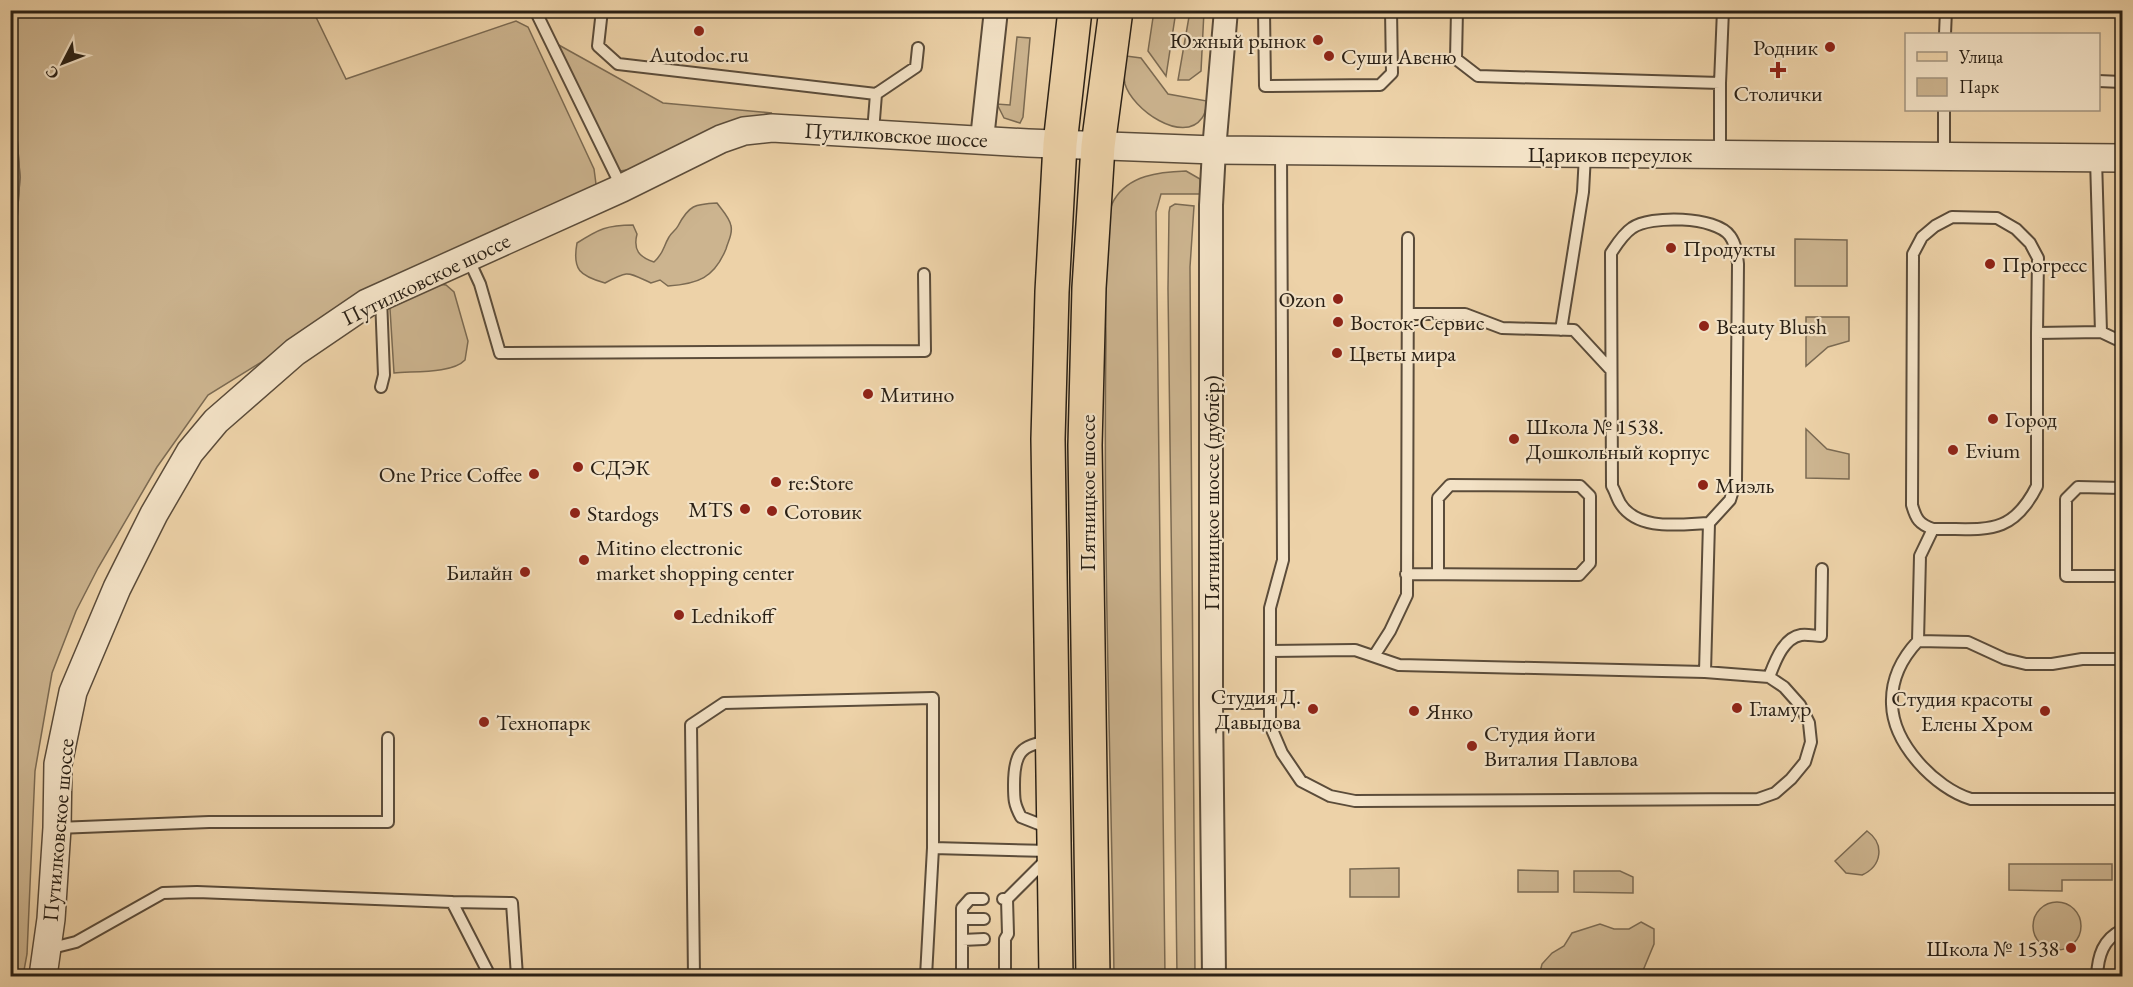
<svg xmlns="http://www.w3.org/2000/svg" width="2133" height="987" font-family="'EB Garamond',serif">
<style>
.green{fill:#ccb48f;stroke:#7b6a52;stroke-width:1.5}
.water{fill:#ab9576;stroke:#77664f;stroke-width:1.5}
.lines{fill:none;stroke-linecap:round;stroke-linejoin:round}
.service-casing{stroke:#5b4c3a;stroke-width:14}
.minor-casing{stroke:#5b4c3a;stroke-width:26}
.tertiary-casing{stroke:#5b4c3a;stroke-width:30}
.primary-casing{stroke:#2a2015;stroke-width:36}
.service{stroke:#f3e2c6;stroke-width:10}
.minor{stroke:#f3e2c6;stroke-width:22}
.tertiary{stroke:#f3e2c6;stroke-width:27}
.primary{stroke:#edd2a8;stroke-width:33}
.poi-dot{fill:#8f2418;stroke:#f3e2c6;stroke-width:2}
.labels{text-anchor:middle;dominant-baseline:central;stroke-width:4.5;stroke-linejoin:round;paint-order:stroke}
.poi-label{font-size:22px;fill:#2a2015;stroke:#f3e2c6;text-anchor:start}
.street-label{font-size:22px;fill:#2a2015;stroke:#f3e2c6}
</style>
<rect width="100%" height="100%" fill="#edd2a8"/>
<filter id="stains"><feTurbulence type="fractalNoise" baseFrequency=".00333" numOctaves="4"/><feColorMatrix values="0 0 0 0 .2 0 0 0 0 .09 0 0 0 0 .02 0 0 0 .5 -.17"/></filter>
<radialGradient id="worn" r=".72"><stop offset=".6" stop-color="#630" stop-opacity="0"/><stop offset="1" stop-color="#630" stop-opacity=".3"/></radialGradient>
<path class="green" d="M 10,11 L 313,11 L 346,79 L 516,21 L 528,27 L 594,169 L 596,184 L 588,193 L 325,315 L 260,363 L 208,395 L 157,467 L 98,568 L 76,611 L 52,673 L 35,771 L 27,954 L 23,976 L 10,976 L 10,253 L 17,220 L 20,177 L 11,58 Z
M 1154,11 L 1176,11 L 1166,76 L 1148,51 Z
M 1190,11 L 1204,11 L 1201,71 L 1189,80 L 1178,80 Z
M 1017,37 L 1030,38 L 1023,117 L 1020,123 L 1004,118 L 997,104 L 1010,105 Z
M 557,44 L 663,103 L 772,113 L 725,123 L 640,168 L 620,171 Z
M 1126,56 L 1141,58 L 1168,94 L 1207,101 C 1206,107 1206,113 1202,118 C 1183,145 1132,109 1125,84 C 1123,75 1125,65 1126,56 Z
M 1186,171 L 1200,179 L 1201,194 L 1161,194 L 1156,212 L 1165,976 L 1114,976 C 1111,765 1103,552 1106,340 C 1106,314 1102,219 1114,200 C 1129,175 1159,172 1186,171 Z
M 717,203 C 722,210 730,218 731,226 C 733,234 728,241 726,249 C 714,278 698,284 668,286 L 660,280 L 651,283 C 627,272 629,270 605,283 C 580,276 572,270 577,243 C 599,229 607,225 633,225 L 637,234 C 633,250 639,257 654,262 C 664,253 663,247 669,237 C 671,233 676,230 678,226 C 689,205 695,204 717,203 Z
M 1175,204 L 1194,206 L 1190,267 L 1195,976 L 1177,976 L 1168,289 L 1169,212 L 1170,207 Z
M 1795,239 L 1847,240 L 1847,286 L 1795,286 Z
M 430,283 L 446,285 L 454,292 L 468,341 L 465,360 C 452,374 412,371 394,373 L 390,309 L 393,300 Z
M 1806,317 L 1849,317 L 1849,341 L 1828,347 L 1806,366 Z
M 1806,429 L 1827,449 L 1849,454 L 1849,479 L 1806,478 Z
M 1867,831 C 1885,844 1882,866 1862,875 L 1846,873 L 1835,861 Z
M 2009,864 L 2112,864 L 2112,880 L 2062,880 L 2062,891 L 2009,890 Z
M 1399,868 L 1399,897 L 1350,897 L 1350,869 Z
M 1518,870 L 1558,871 L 1558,892 L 1518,892 Z
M 1574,871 L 1620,871 L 1633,877 L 1633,893 L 1574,892 Z
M2033 926a24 24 0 1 1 48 0a24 24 0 1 1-48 0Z
M 1641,922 L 1654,929 L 1654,944 L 1642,973 L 1644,976 L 1539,976 L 1542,964 L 1552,953 L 1564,946 L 1572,933 L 1600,924 L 1614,929 L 1629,929 Z"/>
<path class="water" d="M 11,58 L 20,177 L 17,220 L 11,253 Z"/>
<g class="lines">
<g class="service-casing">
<path id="service" d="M 535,10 L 622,188
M 602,10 L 598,46 L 618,64 L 876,94 L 873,132
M 1264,10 L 1265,86 L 1380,85 L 1392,73 L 1391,10
M 1457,10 L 1456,59 L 1478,76 L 1720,83
M 1945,34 L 1946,10
M 2098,81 L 2122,82
M 876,94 L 916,67 L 918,48
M 1720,154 L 1720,83 L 1723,10
M 1944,156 L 1944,110
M 2096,159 L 2101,332 L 2037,333 L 2037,486 C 2011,538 1984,528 1933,529 L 1920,556 L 1918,641 C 1902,658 1891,679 1892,704 C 1893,744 1935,788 1971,799 L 2122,799
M 468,258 L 480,284 L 500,353 L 925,351 L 924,274
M 381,298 L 384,375 L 381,387
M 1408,314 L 1465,314 L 1502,328 L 1574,330 L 1611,370
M 1561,330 L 1583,192 L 1585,155
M 2101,332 L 2122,342
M 2122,488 L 2078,487 L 2066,499 L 2066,576 L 2122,576
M 1933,529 C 1919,524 1916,519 1912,505 L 1913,254 L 1922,237 L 1935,226 L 1952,217 L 1997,218 L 2016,229 L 2030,243 L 2038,258 L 2037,333
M 1406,574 L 1579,575 L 1590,563 L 1590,496 L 1580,486 L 1450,485 L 1438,498 L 1438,574
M 1918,641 L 1968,642 L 2005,659 L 2026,664 L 2052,664 L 2082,659 L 2122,659
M 1355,650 L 1399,665 L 1705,672 L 1769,677 L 1784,687 L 1800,705 L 1809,723 L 1811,742 L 1805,762 L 1791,779 L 1775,793 L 1758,799 L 1355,801 L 1330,796 L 1301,781 L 1282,753 L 1270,725 L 1270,651 Z
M 1270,651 L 1270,608 L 1283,560 L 1281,152
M 1374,656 L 1390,631 L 1407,595 L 1408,238
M 1705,672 L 1709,523 L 1730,500 L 1736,481 L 1738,264 C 1737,255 1736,244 1730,236 C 1716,216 1650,215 1632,228 C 1623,234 1617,244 1611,253 L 1612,486 C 1615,491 1617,498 1620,503 C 1638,532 1681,524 1709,523
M 1769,677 C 1775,662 1783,638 1801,635 C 1807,634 1815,636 1821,636 L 1822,569
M 1211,703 L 1270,703
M 57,828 L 209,822 L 388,822 L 388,738
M 1049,828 L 1021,817 C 1014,804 1014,799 1014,785 C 1014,756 1019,743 1051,742
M 933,848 L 1050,851
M 1003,899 L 1007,899 L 1046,860
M 452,902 L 512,903 L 517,976
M 962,919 L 984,919
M 962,940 L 984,939
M 48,949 L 76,942 L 163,893 L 197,892 L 452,902 L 490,976
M 694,976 L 691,725 L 724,703 L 933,698 L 933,848 L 926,976
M 962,976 L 962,908 L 970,899 L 983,899
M 1005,976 L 1005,939 L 1008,934 L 1007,899
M 2097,976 C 2098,956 2103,939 2122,930"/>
</g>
<g class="minor-casing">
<path id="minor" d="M 982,139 L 996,10
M 1214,976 L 1211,703 L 1211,205 L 1214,150 L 1226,10"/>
</g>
<g class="tertiary-casing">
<path id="tertiary" d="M 43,976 L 51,919 L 57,828 L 58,764 L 73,692 L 117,588 L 154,514 L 190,452 L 216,421 L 295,352 L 367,303 L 622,188 L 721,139 L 744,131 L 772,128 L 1028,143 L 1214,150 L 2122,158"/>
</g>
<g class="primary-casing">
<path id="primary" d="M 1056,976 L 1048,439 L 1052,292 L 1060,144 L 1075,10
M 1093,976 L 1085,445 L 1089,288 L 1098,146 L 1116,10"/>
</g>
<use href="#service" class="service"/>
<use href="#minor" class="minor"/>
<use href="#tertiary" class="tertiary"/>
<use href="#primary" class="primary"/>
</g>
<g class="poi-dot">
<circle cx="699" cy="31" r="6"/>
<circle cx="1318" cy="40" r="6"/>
<circle cx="1830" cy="47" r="6"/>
<circle cx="1329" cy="56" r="6"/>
<path d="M1775 61h6v6h6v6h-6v6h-6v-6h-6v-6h6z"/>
<circle cx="1671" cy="248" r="6"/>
<circle cx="1990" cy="264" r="6"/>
<circle cx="1338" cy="299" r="6"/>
<circle cx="1338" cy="322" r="6"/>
<circle cx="1704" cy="326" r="6"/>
<circle cx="1337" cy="353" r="6"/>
<circle cx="868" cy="394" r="6"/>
<circle cx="1993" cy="419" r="6"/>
<circle cx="1514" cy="439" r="6"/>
<circle cx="1953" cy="450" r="6"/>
<circle cx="578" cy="467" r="6"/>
<circle cx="534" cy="474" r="6"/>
<circle cx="776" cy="482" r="6"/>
<circle cx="1703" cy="485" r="6"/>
<circle cx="745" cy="509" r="6"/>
<circle cx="772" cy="511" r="6"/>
<circle cx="575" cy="513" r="6"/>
<circle cx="584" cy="560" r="6"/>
<circle cx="525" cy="572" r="6"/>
<circle cx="679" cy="615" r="6"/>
<circle cx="1737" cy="708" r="6"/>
<circle cx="1313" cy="709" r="6"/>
<circle cx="1414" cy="711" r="6"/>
<circle cx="2045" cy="711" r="6"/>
<circle cx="484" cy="722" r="6"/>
<circle cx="1472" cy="746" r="6"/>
<circle cx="2071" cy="948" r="6"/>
</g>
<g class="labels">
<g class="poi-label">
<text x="1306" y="40" text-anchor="end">Южный рынок</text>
<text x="1818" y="47" text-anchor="end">Родник</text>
<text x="699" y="54" text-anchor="middle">Autodoc.ru</text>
<text x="1341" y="56">Суши Авеню</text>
<text x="1778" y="93" text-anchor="middle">Столички</text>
<text x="1683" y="248">Продукты</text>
<text x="2002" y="264">Прогресс</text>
<text x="1326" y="299" text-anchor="end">Ozon</text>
<text x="1350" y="322">Восток-Сервис</text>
<text x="1716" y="326">Beauty Blush</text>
<text x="1349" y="353">Цветы мира</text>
<text x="880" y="394">Митино</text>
<text x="2005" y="419">Город</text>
<text x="1526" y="426">Школа № 1538.<tspan x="1526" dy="25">Дошкольный корпус</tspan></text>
<text x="1965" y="450">Evium</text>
<text x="590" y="467">СДЭК</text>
<text x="522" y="474" text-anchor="end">One Price Coffee</text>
<text x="788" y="482">re:Store</text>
<text x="1715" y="485">Миэль</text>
<text x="733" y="509" text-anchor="end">MTS</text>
<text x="784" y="511">Сотовик</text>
<text x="587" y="513">Stardogs</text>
<text x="596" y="547">Mitino electronic<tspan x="596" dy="25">market shopping center</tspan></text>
<text x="513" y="572" text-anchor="end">Билайн</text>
<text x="691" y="615">Lednikoff</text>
<text x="1301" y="696" text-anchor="end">Студия Д.<tspan x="1301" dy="25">Давыдова</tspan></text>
<text x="2033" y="698" text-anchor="end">Студия красоты<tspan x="2033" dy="25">Елены Хром</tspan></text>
<text x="1749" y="708">Гламур</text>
<text x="1426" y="711">Янко</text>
<text x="496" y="722">Технопарк</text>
<text x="1484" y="733">Студия йоги<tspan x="1484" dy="25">Виталия Павлова</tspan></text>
<text x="2059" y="948" text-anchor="end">Школа № 1538</text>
</g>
<g class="street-label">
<text transform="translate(896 135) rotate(3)">Путилковское шоссе</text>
<text x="1610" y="154">Цариков переулок</text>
<text transform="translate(426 279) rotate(-26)">Путилковское шоссе</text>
<text transform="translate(1087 493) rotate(-90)">Пятницкое шоссе</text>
<text transform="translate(1211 493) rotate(-90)">Пятницкое шоссе (дублёр)</text>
<text transform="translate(58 830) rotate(-85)">Путилковское шоссе</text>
</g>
</g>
<rect width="2133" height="987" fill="none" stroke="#edd2a8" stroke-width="36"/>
<rect x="12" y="12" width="2109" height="963" fill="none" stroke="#2a2015" stroke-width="3"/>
<rect x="18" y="18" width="2097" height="951" fill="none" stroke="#2a2015" stroke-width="1.5"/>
<rect x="1905" y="33" width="195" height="78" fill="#f3e2c6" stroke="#a3947f" stroke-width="1.5"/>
<rect x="1917" y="52" width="30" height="9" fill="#edd2a8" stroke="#a3947f" stroke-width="1.5"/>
<text x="1959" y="63" font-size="18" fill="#2a2015">Улица</text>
<rect x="1917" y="78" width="30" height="18" fill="#ccb48f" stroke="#a3947f" stroke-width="1.5"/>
<text x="1959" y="93" font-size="18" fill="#2a2015">Парк</text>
<g transform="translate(63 63) rotate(228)" stroke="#f3e2c6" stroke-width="4.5" paint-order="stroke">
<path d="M0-4.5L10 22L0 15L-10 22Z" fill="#2a2015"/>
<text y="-9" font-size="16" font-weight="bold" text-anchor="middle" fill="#2a2015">С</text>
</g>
<rect width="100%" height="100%" filter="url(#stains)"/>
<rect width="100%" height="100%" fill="url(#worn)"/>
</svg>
